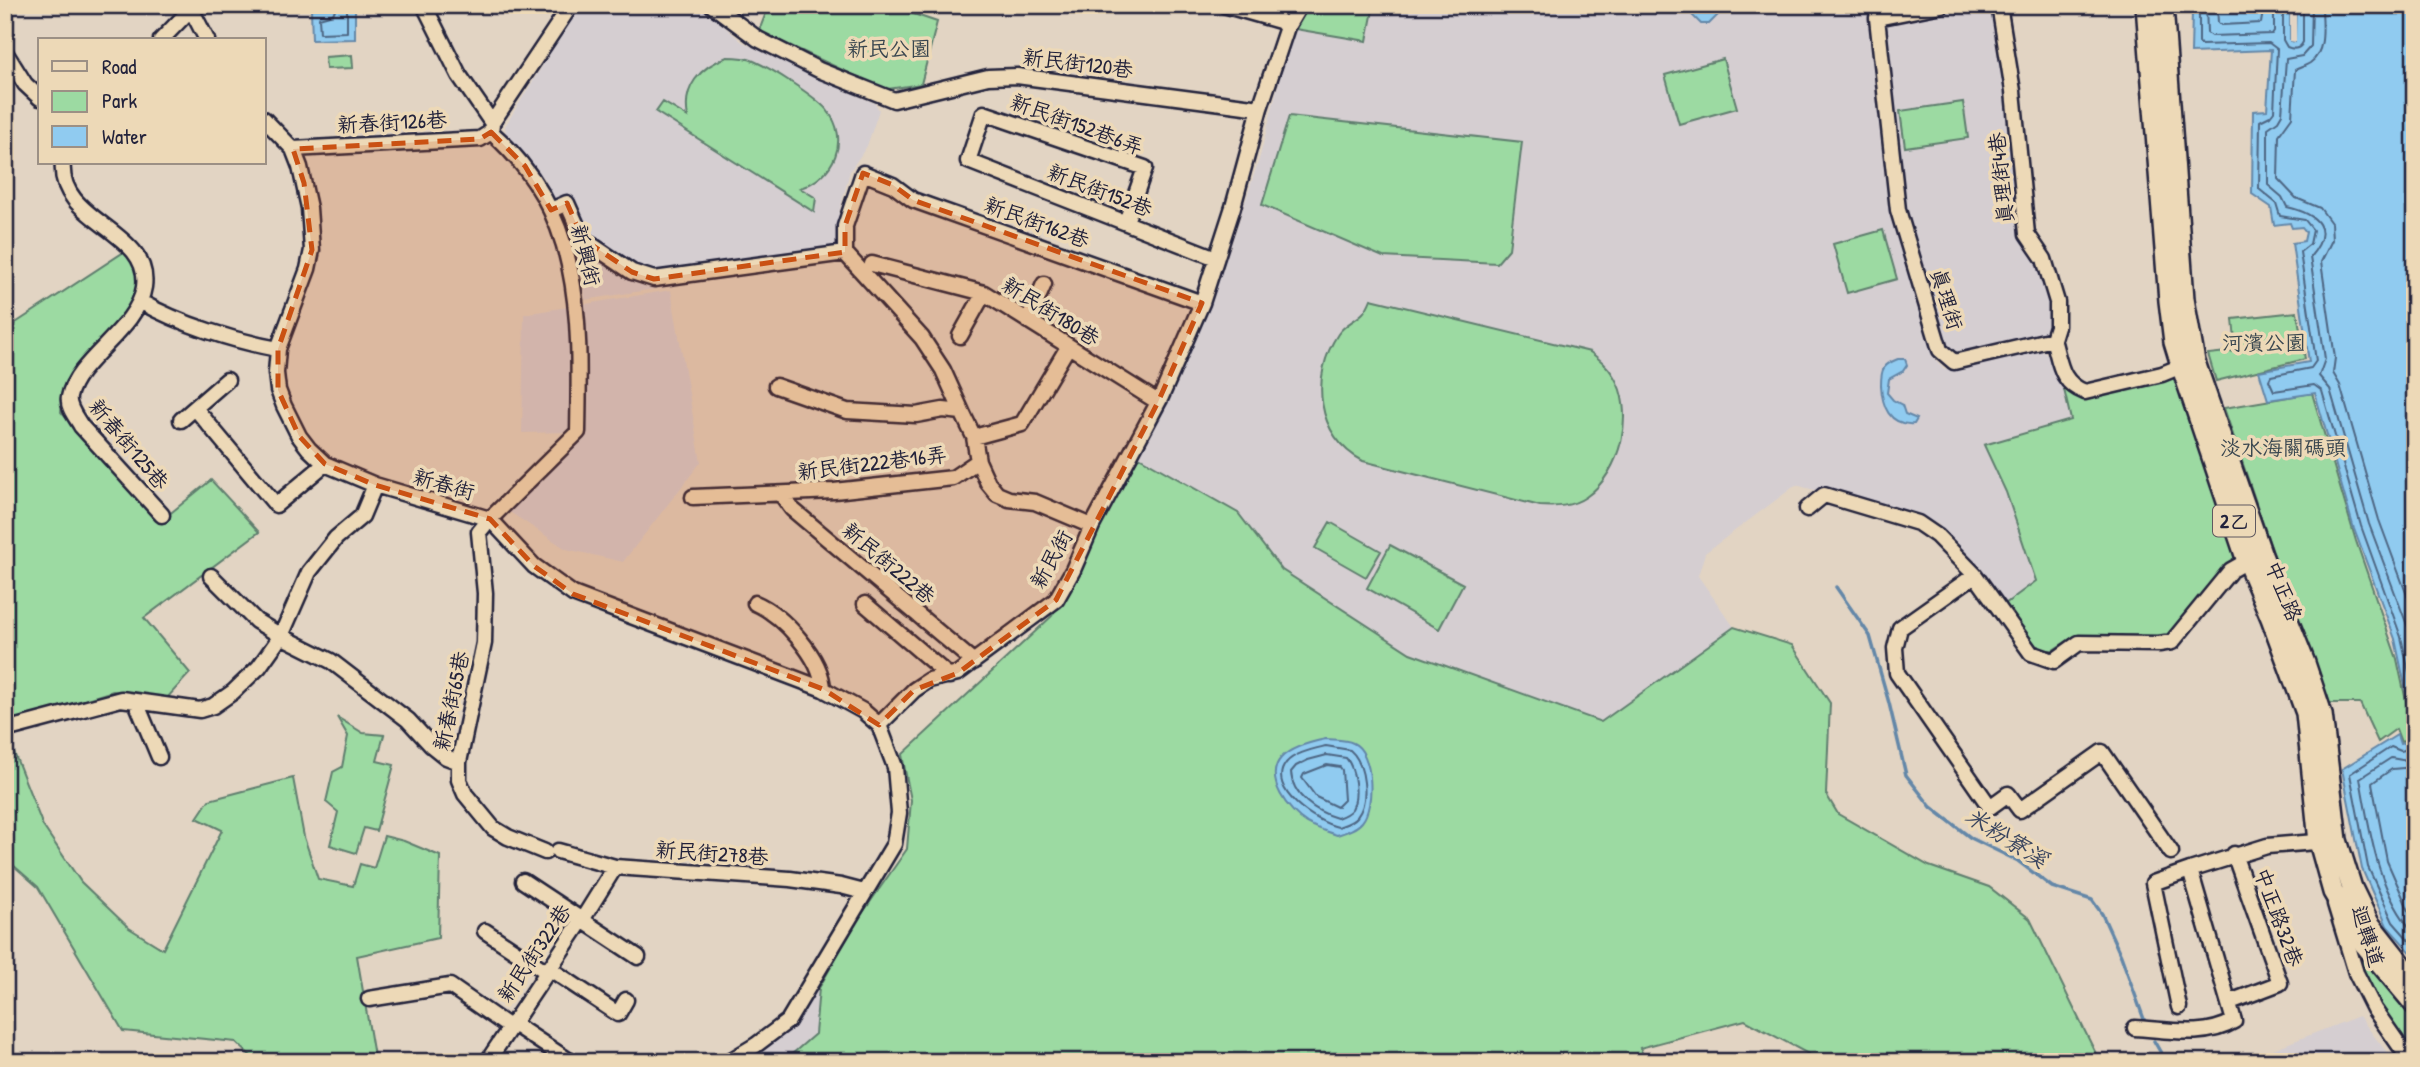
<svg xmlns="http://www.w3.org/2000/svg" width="2420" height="1067" font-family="'Patrick Hand','LXGW WenKai TC',sans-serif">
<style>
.built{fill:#d5ced1}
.green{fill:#9cdaa2;stroke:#5f7e6e;stroke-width:2}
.water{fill:#90cbf0;stroke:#6487a8;stroke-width:2}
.pier{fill:#e2d4c3}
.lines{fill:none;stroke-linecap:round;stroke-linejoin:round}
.shore{stroke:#4e6683;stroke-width:2}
.stream{stroke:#6487a8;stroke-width:3.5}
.minor-casing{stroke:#22223b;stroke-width:19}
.major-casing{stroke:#22223b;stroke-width:24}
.minor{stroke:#edd9b7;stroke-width:14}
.major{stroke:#edd9b7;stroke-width:19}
.marked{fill:#ca5113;fill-opacity:0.2;stroke:#ca5113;stroke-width:5;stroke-dasharray:14 9;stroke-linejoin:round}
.labels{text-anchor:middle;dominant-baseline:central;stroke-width:7;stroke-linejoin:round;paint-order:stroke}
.shield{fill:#edd9b7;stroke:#5f5960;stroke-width:2}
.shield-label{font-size:19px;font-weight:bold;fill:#22223b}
.park-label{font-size:21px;fill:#3a4750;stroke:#edd9b7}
.street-label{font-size:21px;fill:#22223b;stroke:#edd9b7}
.water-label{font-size:23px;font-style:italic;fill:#38445f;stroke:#edd9b7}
</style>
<rect width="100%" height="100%" fill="#e2d4c3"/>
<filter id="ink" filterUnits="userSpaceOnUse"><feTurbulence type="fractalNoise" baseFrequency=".0143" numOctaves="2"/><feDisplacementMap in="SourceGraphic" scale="14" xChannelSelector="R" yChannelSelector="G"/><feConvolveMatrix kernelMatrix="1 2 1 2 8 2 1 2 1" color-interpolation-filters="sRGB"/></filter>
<g filter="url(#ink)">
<path class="built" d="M 580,5 L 700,5 L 741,41 L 807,74 L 875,103 L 879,110 L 867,146 L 850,171 L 837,221 L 836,260 L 585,300 L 583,275 L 568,227 L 544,178 L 506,135 L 505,126 Z
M 1308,5 L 1871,5 L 1868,18 L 1888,205 L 1933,357 L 1944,369 L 2036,347 L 2048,355 L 2063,385 L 2071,420 L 1985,445 L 2006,491 L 2036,581 L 2005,604 L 1938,524 L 1796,485 L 1705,553 L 1698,576 L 1734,627 L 1601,722 L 1410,653 L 1282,570 L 1238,513 L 1139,457 L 1230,248 L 1260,156 L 1287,50 Z
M 1968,5 L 1994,5 L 2020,189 L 2050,306 L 2049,335 L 1953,352 L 1942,344 L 1901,210 L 1878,23 Z
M 671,290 L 701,462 L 623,562 L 566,549 L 508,511 L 585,434 L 578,432 L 522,433 L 524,314 Z
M 819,988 L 815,1034 L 783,1062 L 744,1062 L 795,1024 Z
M 2359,1016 L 2394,1062 L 2242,1061 Z"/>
<path class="green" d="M 769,5 L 867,5 L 866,8 L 899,9 L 937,22 L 921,84 L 888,89 L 881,88 L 759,31 Z
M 1308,5 L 1374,5 L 1367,41 L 1295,29 Z
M 352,55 L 353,68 L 326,69 L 325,57 Z
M 727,57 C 736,57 746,57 754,61 C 772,69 815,96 827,110 C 851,140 834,177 800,188 L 816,198 L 814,212 L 656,112 L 663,102 L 688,117 C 682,87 700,67 727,57 Z
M 1723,59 L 1737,108 L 1679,124 L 1665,75 Z
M 1963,102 L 1968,138 L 1905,147 L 1900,111 Z
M 1289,116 L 1522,142 L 1509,249 L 1497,263 L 1383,257 L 1262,205 Z
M 1883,230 L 1897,279 L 1847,293 L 1833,244 Z
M 127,250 C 163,303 94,341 69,381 C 64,389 63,402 61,412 L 123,484 L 161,521 L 211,480 L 259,532 L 144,618 L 190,673 L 167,698 L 113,691 L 5,724 L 5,330 Z
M 1371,299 L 1590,352 C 1599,359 1607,365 1613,375 C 1636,411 1621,473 1586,497 C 1571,507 1556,507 1540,506 L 1363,461 C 1316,437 1310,376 1338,334 C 1345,324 1355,321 1363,313 C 1366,310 1369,304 1371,299 Z
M 2297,312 L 2305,359 L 2216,381 L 2208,354 L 2236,351 L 2233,319 Z
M 2174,376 L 2236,556 L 2168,638 L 2073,637 L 2053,650 L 2037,650 L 2005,604 L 2036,581 L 2006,492 L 1984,445 L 2071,420 L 2063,385 L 2081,395 Z
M 2312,393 L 2356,541 L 2397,659 L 2414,738 L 2401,742 L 2396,729 L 2378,742 L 2360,703 L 2327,703 L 2299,630 L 2224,408 Z
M 1139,457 L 1238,513 L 1282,570 L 1410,653 L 1601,722 L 1734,627 L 1792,645 L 1830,703 L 1826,794 L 1838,814 L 1929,866 L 1989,887 L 2030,919 L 2100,1062 L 1823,1062 L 1745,1020 L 1640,1048 L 1646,1062 L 783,1062 L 815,1034 L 819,988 L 857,921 L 907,849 L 911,800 L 902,755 L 1052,616 L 1096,526 Z
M 1330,522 L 1381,551 L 1366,577 L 1315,548 Z
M 1390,545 L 1463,584 L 1439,629 L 1367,588 Z
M 337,717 L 363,733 L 384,735 L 377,761 L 394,765 L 376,831 L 364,828 L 356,853 L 330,845 L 338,812 L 326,802 L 333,772 L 342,767 L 348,736 Z
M 9,740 L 43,826 L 81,882 L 129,928 L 163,949 L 222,830 L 197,818 L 209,800 L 293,778 L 304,837 L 318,879 L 353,886 L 360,864 L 374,868 L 384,836 L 404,841 L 440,856 L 438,938 L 357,956 L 375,1062 L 257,1062 L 236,1042 L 123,1031 L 38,887 L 5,858 L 5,741 Z
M 2361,954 L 2415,1021 L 2415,1058 C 2392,1026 2372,993 2357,956 Z"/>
<path class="water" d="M 1693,5 L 1717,5 L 1718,15 L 1709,24 L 1701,24 L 1692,15 Z
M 2186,5 L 2290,5 L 2290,41 L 2295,42 L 2296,5 L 2415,5 L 2415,733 L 2395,639 L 2354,529 L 2315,393 L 2268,400 L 2259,371 L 2309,362 L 2292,243 L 2304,241 L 2306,232 L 2302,227 L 2292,228 L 2290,223 L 2274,225 L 2271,207 L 2252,194 L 2253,111 L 2267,110 L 2271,50 L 2191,53 L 2192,12 L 2186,11 Z
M 355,8 L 355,39 L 312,40 L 311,9 Z
M 1898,359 L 1905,359 L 1907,365 L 1903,371 L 1889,379 L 1887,393 L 1893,400 L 1902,405 L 1905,414 L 1917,419 L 1914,424 C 1889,426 1882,406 1881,385 C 1881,380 1881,372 1884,368 C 1887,363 1893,361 1898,359 Z
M 2397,735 L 2400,744 L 2415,740 L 2415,957 L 2387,926 L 2362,869 L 2342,769 Z
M 1326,739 C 1334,740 1345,739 1353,743 C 1374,752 1375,807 1362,822 C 1356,829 1346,832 1337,835 C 1327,832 1316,828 1307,823 C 1289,812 1263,779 1281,758 C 1291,747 1311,742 1326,739 Z"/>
<path class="pier" d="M 2290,5 L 2296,5 L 2296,42 L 2290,41 Z"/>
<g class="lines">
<path class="shore" d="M 337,5 L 333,14 L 319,18 L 320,33 L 347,32 L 347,5
M 2194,5 L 2199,12 L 2199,42 L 2201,45 L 2269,43 L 2277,49 L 2274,111 L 2270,116 L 2260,121 L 2259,189 L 2276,203 L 2280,216 L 2305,220 L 2313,230 L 2310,244 L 2300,252 L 2316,361 L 2311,368 L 2271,376 L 2269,380 L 2274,391 L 2314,385 L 2322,391 L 2361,526 L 2401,637 L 2415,699
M 2206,5 L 2207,33 L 2211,36 L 2272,34 L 2274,31 L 2274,5
M 2217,5 L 2218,23 L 2222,25 L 2261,23 L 2264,5
M 2283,5 L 2283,40 L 2287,47 C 2294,50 2300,49 2303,42 L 2303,5
M 2312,5 L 2311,46 L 2302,56 L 2286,59 L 2282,114 L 2278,121 L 2268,128 L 2268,185 L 2282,197 L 2287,207 C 2318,214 2334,229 2310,257 L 2325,359 L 2319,376 L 2330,389 L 2369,524 L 2410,633 L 2415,657
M 2322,5 C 2322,24 2327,51 2310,63 C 2305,66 2299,68 2295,70 L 2292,117 L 2279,135 L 2278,179 L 2296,198 L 2320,208 L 2331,223 L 2332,240 L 2321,262 L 2335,358 L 2333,373 L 2340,385 L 2379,520 L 2415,617
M 1326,746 L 1350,750 C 1365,763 1370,801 1357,817 C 1352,823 1344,825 1338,827 C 1317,823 1265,789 1286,763 C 1294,753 1314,749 1326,746 Z
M 2415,747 L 2401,751 L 2391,747 L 2350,774 L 2368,867 L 2393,922 L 2415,947
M 1327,755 L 1346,758 C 1355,768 1359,796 1352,809 C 1348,814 1343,816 1337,818 C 1316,812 1292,796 1291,772 L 1296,766 L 1308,760 Z
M 2415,756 L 2402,760 L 2391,758 L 2360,778 C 2370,833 2377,891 2415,934
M 1327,765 L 1340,767 L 1342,770 L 1344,800 L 1337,807 L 1316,797 L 1302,778 L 1304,774 Z
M 2415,767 L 2392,769 L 2372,783 L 2387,861 L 2409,911 L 2415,918"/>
<path class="stream" d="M 1836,587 L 1870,636 L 1889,703 L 1906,775 L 1931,807 L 1971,838 L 2018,861 L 2052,887 L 2092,900 L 2102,914 L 2121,956 L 2145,1022
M 2154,1041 L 2166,1062"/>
<g class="minor-casing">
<path id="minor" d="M 189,5 L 207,40
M 424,5 L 459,75 L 492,123 L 491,132
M 712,5 L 758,39 L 819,70 L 894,100 L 988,77 L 1017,76 L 1260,108
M 1224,5 L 1280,21 L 1287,27
M 1879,5 L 1877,18 L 1898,210 L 1940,350 L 1954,362 L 2053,339 C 2060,362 2060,383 2085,392 L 2162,374 L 2189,363
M 1999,5 L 2013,91 L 2027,234 L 2044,259 L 2057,302 L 2057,326 L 2053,339
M 1877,18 L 1942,5
M 161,40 L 190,10
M 5,52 L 25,84 L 40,98
M 264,119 L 293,149 L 300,167 L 309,208 L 312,250 L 308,269 L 278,349 L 276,373 L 278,390 L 284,406 L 299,436 L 309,449 L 325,464 L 375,485 L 490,519 L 534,566 L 573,594 L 823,689 L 863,711 L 879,725 L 895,767 L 899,813 L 894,844 L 788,1021 L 756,1045 L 728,1062
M 492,123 L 571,5
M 491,132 C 584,214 580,318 578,432 L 490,519 L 479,532 L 485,593 L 484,643 L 459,762 L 459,780 L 465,794 L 493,828 L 508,837 L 545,852
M 293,149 L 480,139 L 491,132
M 63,163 C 57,222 152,230 144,287 C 138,329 76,360 69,397 C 67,407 76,417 81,426 L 162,515
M 551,210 L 567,203 L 583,239 L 632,272 L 654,279 L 845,253
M 1126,222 L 1145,168 L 984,113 L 968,161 L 1216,258
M 872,264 L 984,293 L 1158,402
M 141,302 C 180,324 234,341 278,349
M 1028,321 L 1044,284
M 960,336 L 984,293
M 195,408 L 276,505 L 325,464
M 962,412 L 943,370 L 922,338 L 845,253 L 845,226 L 863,173 L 893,185 L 913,200 L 1202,303
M 181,420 L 227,380
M 974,437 L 1022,424 L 1068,347
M 978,461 L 988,483 L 997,494 L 1009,499 L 1035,502 L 1092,526
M 781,494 L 792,509 L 974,662
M 693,497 L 834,491 L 953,478 L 978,461 L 974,437 L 962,412 L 943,410 L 916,415 L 847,411 L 776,386
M 1807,509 L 1824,495 L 1918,523 L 1937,536 L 1975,575
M 211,576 L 256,621 L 281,636 L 309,572 L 336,538 L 362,516 L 375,485
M 755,603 C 783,615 822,658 823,689
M 865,604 L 949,676
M 136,702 L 159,757
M 879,725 L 914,690 L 929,680 L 958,673 L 1056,600 L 1073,570 L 1092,526 L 1161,397 L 1202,303 L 1233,207 L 1260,108 L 1287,27 L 1300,5
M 5,730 L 121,699 L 200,710 L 213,706 L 233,692 L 259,667 L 281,636 L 331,661 L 408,720 L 431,745 L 446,757 L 459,762
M 558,851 L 615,867 L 790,879 L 841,886 L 864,892
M 2171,852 L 2102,752 L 2020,810 L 2008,794 L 1990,807 L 1897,673 L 1895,648 L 1900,628 L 1975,575 L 2031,653 L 2054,661 L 2079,643 L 2159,644 L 2172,642 L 2231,570 L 2247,561
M 523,881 L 638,957
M 2335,904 L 2356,973 L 2374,1009 L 2411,1062
M 485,931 L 547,972
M 550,969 L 618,1014 L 626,1000
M 369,999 L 450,986 L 509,1027
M 2230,1002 L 2280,983 L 2234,854
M 2179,1007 L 2153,883 L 2190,870
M 512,1023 L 571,1062
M 2135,1028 C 2168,1030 2205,1038 2234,1021 L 2190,870 L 2267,846 L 2328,841
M 487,1062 L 582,920 L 615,867"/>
</g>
<g class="major-casing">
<path id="major" d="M 2146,5 L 2169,301 L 2174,342 L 2181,365 L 2247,561 L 2271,618 L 2306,713 L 2319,842 L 2333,892 L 2364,944 L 2415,1005
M 2163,5 L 2184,299 L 2195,362 L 2262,555 L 2305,663 L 2322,714 L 2337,840 L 2352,888 L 2369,923 L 2415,981"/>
</g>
<use href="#minor" class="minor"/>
<use href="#major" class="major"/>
</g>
</g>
<path class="marked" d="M 491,132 L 525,166 L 551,210 L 567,203 L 583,239 L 632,272 L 654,279 L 845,252 L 845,226 L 863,173 L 893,185 L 913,200 L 1202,303 L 1158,402 L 1056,600 L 958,673 L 914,690 L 879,725 L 823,689 L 573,594 L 534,566 L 490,519 L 375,485 L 325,464 L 299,436 L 278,390 L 278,349 L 312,250 L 304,183 L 293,149 L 480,139 Z"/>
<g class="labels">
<rect class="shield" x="2213" y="505.5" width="42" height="31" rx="5"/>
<g class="shield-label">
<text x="2234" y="521">2乙</text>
</g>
<g class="park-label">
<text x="889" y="48">新民公園</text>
<text x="2264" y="342">河濱公園</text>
<text x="2283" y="447">淡水海關碼頭</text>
</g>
<g class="street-label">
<text transform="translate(1078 63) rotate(7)">新民街120巷</text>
<text transform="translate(392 122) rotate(-3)">新春街126巷</text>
<text transform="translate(1077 124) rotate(20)">新民街152巷6弄</text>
<text transform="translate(2001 178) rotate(-96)">真理街4巷</text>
<text transform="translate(1100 190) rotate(21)">新民街152巷</text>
<text transform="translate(1037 222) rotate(20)">新民街162巷</text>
<text transform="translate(586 255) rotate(76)">新興街</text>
<text transform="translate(1947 299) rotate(73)">真理街</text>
<text transform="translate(1051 311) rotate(32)">新民街180巷</text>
<text transform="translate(129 444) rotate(50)">新春街125巷</text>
<text transform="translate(872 463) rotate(-7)">新民街222巷16弄</text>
<text transform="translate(444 484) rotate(16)">新春街</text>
<text transform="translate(1051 559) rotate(-61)">新民街</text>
<text transform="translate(889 563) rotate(40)">新民街222巷</text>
<text transform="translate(2284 591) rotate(68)">中正路</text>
<text transform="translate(451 701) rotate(-78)">新春街65巷</text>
<text transform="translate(712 853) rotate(4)">新民街278巷</text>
<text transform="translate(2279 917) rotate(70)">中正路32巷</text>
<text transform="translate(2368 936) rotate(72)">迴轉道</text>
<text transform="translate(534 953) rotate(-56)">新民街322巷</text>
</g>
<g class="water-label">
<text transform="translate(2007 837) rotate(32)">米粉寮溪</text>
</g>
</g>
<rect width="2420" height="1067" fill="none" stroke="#edd9b7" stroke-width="28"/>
<rect x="14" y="14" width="2392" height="1039" fill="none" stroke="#22223b" stroke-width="2.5" filter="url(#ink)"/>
<rect x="38" y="38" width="228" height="126" fill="#edd9b7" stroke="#9c9085" stroke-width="2"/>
<rect x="52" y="61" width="35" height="10" fill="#edd9b7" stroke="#9c9085" stroke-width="2"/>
<text x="102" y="74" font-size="21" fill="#22223b">Road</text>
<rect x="52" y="91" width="35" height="21" fill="#9cdaa2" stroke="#9c9085" stroke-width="2"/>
<text x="102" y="108" font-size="21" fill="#22223b">Park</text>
<rect x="52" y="126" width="35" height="21" fill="#90cbf0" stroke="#9c9085" stroke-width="2"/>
<text x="102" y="144" font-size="21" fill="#22223b">Water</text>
</svg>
